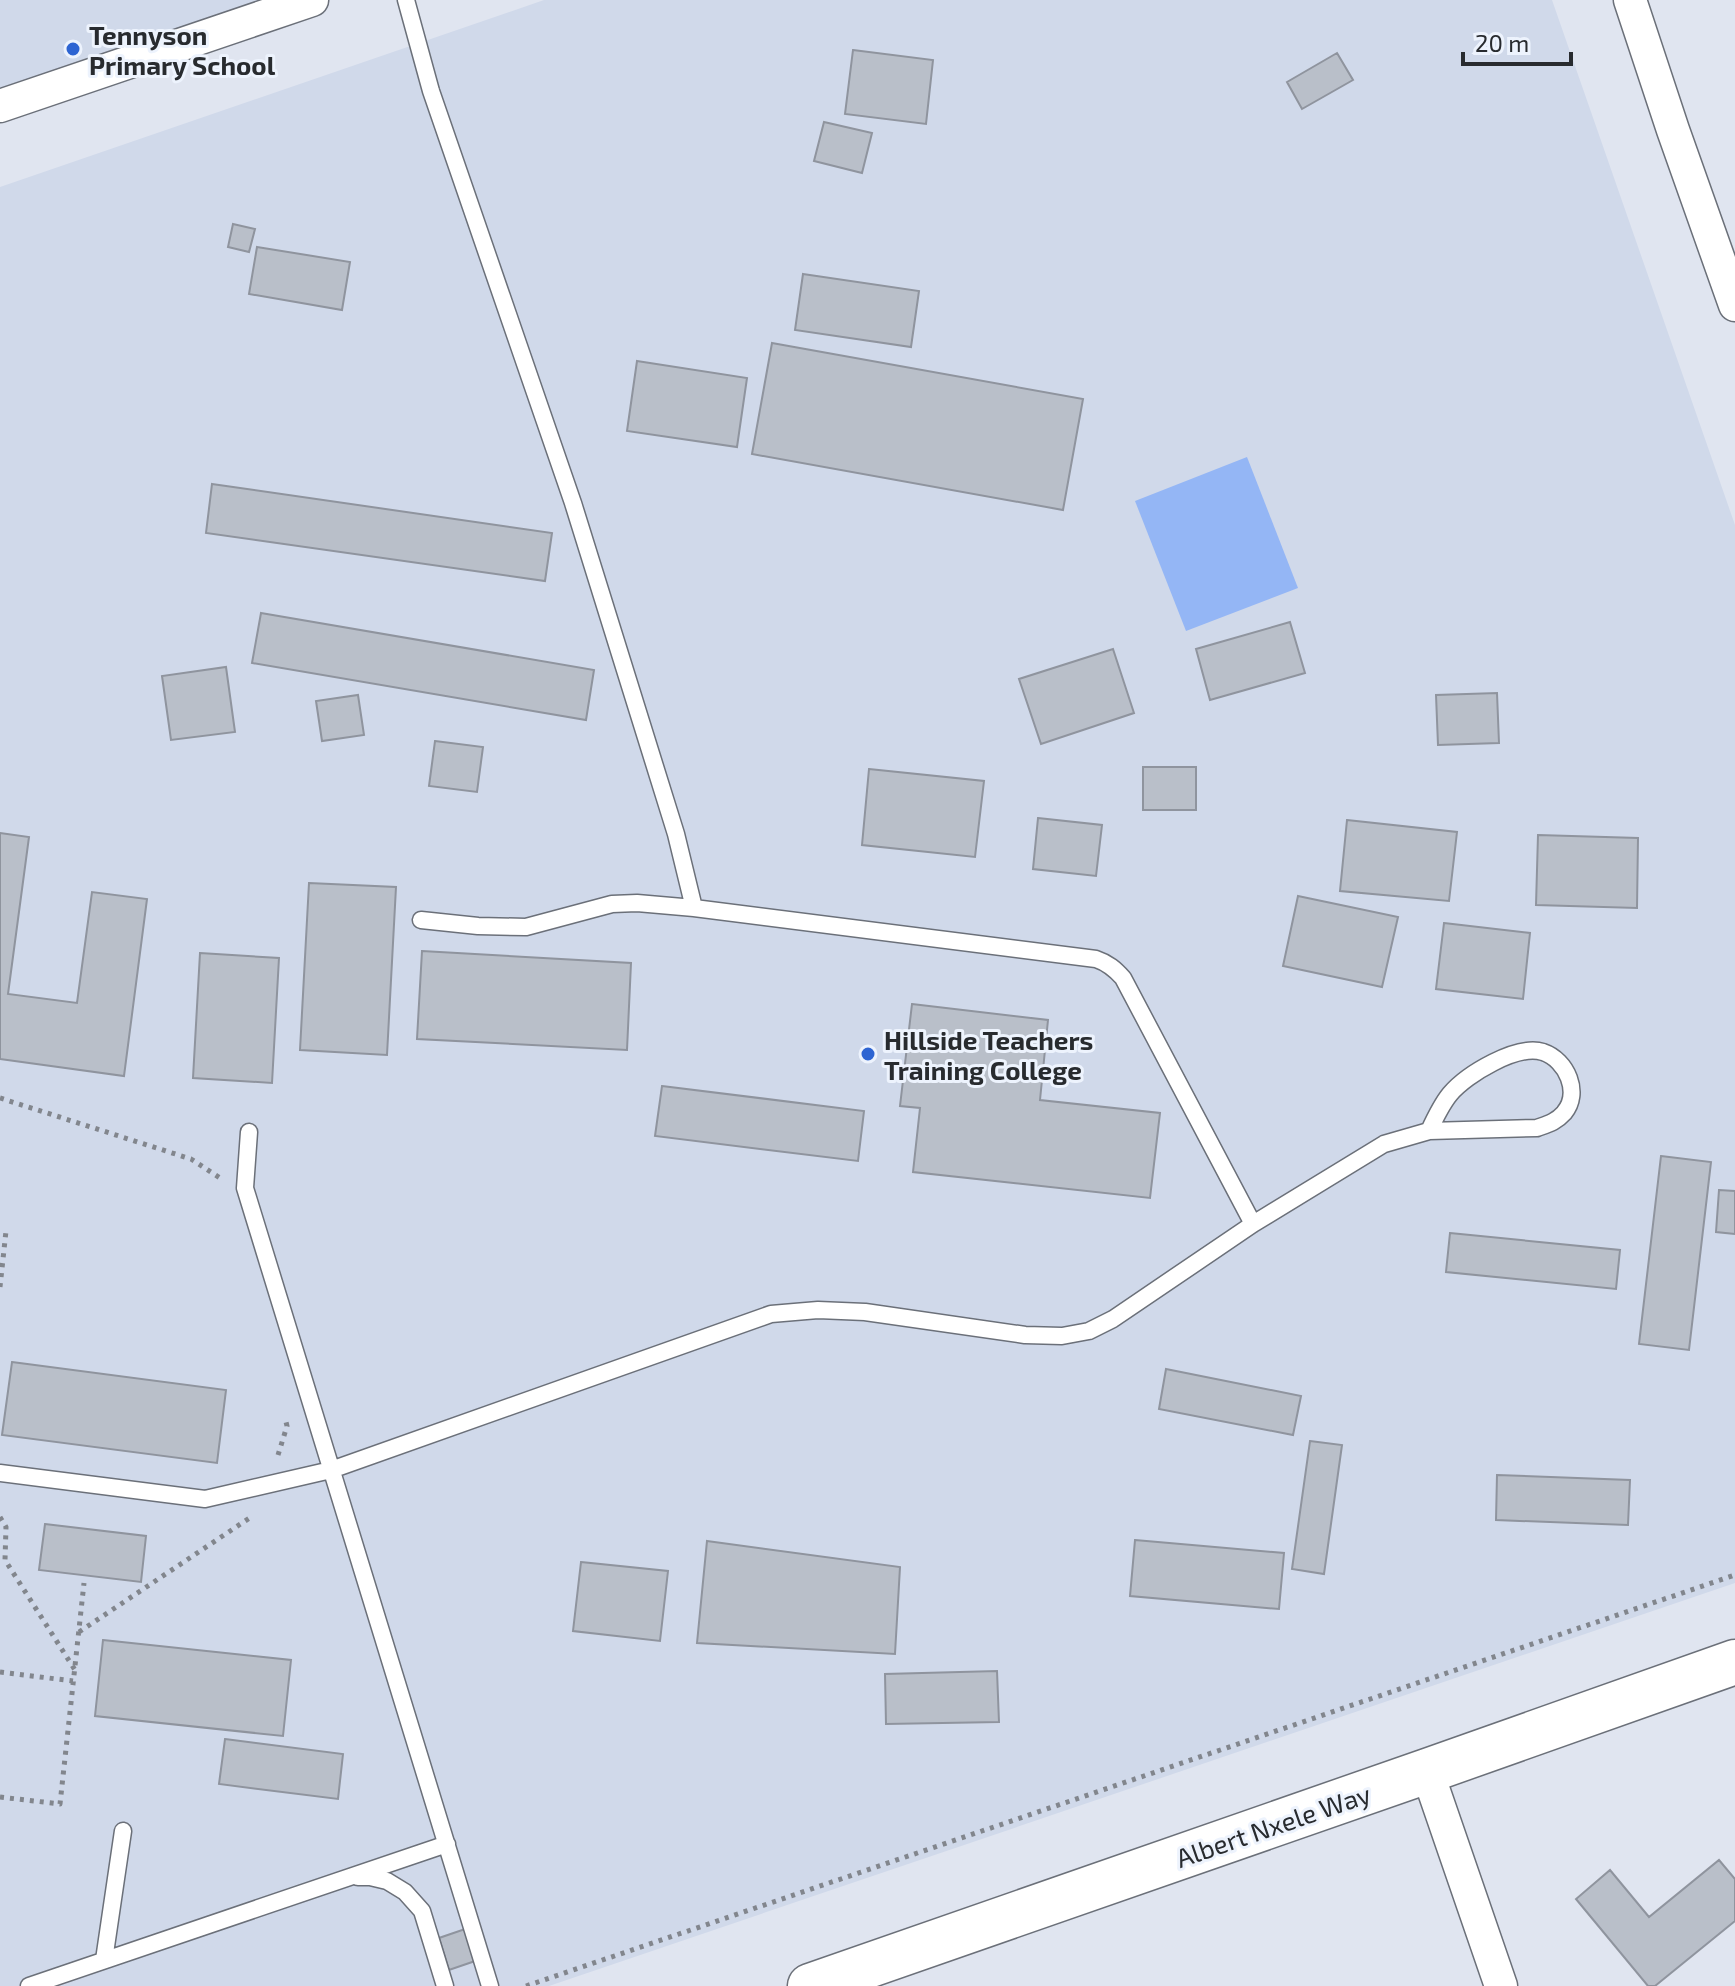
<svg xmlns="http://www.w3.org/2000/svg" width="1735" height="1986" font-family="'Exo 2',sans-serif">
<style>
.built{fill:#d0d9ea}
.water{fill:#94b6f5}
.building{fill:#b9bfc9;stroke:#8f949e;stroke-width:2}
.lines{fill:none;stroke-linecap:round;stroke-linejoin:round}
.service-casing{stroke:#6b7079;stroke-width:19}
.minor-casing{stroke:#6b7079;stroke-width:35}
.secondary-casing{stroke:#6b7079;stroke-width:47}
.path{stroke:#82868d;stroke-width:5;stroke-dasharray:4 6;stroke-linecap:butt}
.service{stroke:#fff;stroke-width:16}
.minor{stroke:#fff;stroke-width:32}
.secondary{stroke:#fff;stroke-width:44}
.poi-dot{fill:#2d64d2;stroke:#edf3fd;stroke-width:3}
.labels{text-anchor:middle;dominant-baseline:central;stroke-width:6;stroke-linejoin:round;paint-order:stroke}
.poi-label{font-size:26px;font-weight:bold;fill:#282b2f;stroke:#edf3fd;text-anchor:start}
.street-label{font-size:26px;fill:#282b2f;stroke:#edf3fd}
</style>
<rect width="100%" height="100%" fill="#e0e5f0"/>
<path class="built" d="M 0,0 L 293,0 L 0,99 Z
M 544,0 L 1552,0 L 1735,525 L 1735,1583 L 549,1986 L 0,1986 L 0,187 Z"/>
<path class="water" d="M 1247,457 L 1298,588 L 1186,631 L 1135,501 Z"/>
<path class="building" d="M 853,50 L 933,60 L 926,124 L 845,114 Z
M 1337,53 L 1353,80 L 1302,109 L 1287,82 Z
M 824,122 L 872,133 L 862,173 L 814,161 Z
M 233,224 L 255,229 L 249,252 L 228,247 Z
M 257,247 L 350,262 L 342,310 L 249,294 Z
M 803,274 L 919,291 L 911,347 L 795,330 Z
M 772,343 L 1083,399 L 1063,510 L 752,454 Z
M 637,361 L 747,378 L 737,447 L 627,431 Z
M 212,484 L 552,533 L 545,581 L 206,533 Z
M 261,613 L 594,670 L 586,720 L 252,663 Z
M 1290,622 L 1305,673 L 1210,700 L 1196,649 Z
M 1113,649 L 1134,713 L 1041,744 L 1019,679 Z
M 226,667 L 235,732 L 171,740 L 162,676 Z
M 1497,693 L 1499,743 L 1438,745 L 1436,695 Z
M 358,695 L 364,735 L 322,741 L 316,701 Z
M 435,741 L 483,747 L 477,792 L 429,786 Z
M 1143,767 L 1196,767 L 1196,810 L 1143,810 Z
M 869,769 L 984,781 L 975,857 L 862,845 Z
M 1038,818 L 1102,825 L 1096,876 L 1033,869 Z
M 1347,820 L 1457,832 L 1449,901 L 1340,891 Z
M 0,833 L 29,837 L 8,994 L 77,1003 L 92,892 L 147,899 L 124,1076 L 0,1059 Z
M 1538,835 L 1638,838 L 1637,908 L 1536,905 Z
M 309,883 L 396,887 L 387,1055 L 300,1050 Z
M 1298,896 L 1398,917 L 1382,987 L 1283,966 Z
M 1444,923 L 1530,933 L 1523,999 L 1436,989 Z
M 422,951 L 631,963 L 627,1050 L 417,1039 Z
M 200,953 L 279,958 L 272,1083 L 193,1078 Z
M 912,1004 L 1048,1020 L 1040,1100 L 1160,1113 L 1150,1198 L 913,1172 L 920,1108 L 900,1106 Z
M 662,1086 L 864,1111 L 858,1161 L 655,1136 Z
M 1661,1156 L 1711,1162 L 1689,1350 L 1639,1344 Z
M 1719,1190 L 1735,1191 L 1735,1234 L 1716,1232 Z
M 1450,1233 L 1620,1250 L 1616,1289 L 1446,1272 Z
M 12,1362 L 226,1390 L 217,1463 L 2,1435 Z
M 1166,1369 L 1301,1396 L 1293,1435 L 1159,1409 Z
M 1310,1441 L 1342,1445 L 1324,1574 L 1292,1569 Z
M 1497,1475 L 1630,1480 L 1628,1525 L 1496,1520 Z
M 45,1524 L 146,1536 L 141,1582 L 39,1570 Z
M 1135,1540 L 1284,1553 L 1279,1609 L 1130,1596 Z
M 707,1541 L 900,1567 L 895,1654 L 697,1643 Z
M 581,1562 L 668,1571 L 660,1641 L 573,1631 Z
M 103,1640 L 291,1660 L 283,1736 L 95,1716 Z
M 997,1671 L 999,1722 L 886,1724 L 885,1674 Z
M 225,1739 L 343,1754 L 338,1799 L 219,1784 Z
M 1719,1860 L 1735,1879 L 1735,1921 L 1655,1986 L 1648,1986 L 1576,1899 L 1610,1870 L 1649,1917 Z
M 468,1928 L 478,1960 L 449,1970 L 439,1938 Z"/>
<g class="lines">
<g class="service-casing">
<path id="service" d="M 406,0 L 431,91 L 573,503 L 676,834 L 694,908
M 421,920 L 478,926 L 526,927 L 612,904 L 637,903 L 694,908 L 1096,959 C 1108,963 1115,969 1123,978 L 1253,1224
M 249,1132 L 245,1188 L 490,1986
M 0,1473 L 205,1499 L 331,1470 L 771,1314 L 818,1310 L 865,1312 L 1025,1335 L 1062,1336 L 1089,1331 L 1113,1319 L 1253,1224 L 1384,1144 L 1429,1131 L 1537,1128 C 1548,1124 1556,1122 1564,1113 C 1581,1093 1567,1060 1543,1052 C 1517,1044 1467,1074 1450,1094 C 1441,1105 1435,1118 1429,1131
M 358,1877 L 370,1877 L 387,1881 L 405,1892 L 422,1911 L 445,1986
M 104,1960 L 123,1831
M 29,1986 L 447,1844"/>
</g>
<g class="minor-casing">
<path id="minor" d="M 1630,0 L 1673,130 L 1735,305
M 0,106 L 312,0
M 1427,1771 L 1501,1986"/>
</g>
<g class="secondary-casing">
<path id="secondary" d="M 810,1986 L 1427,1771 L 1735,1662"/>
</g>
<path class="path" d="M 0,1098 L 191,1159 L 220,1178
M 0,1287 L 6,1231
M 278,1455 L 287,1426 L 286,1422
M 0,1517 L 6,1527 L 5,1560 L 75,1670
M 79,1632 L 251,1517
M 0,1672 L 73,1681
M 0,1797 L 60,1804 L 84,1583
M 526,1986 L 1735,1575"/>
<use href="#service" class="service"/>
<use href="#minor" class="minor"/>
<use href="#secondary" class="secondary"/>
</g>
<g class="poi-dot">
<circle cx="73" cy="49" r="8"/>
<circle cx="868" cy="1054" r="8"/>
</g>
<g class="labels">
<g class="poi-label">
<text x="89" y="34">Tennyson<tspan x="89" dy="30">Primary School</tspan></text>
<text x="884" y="1039">Hillside Teachers<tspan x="884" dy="30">Training College</tspan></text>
</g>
<g class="street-label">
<text transform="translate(1273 1825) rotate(-19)">Albert Nxele Way</text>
</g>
</g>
<path d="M1463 52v12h108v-12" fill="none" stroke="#282b2f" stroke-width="4"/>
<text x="1475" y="52" font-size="24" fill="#282b2f" stroke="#edf3fd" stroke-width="6" paint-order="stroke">20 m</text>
</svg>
